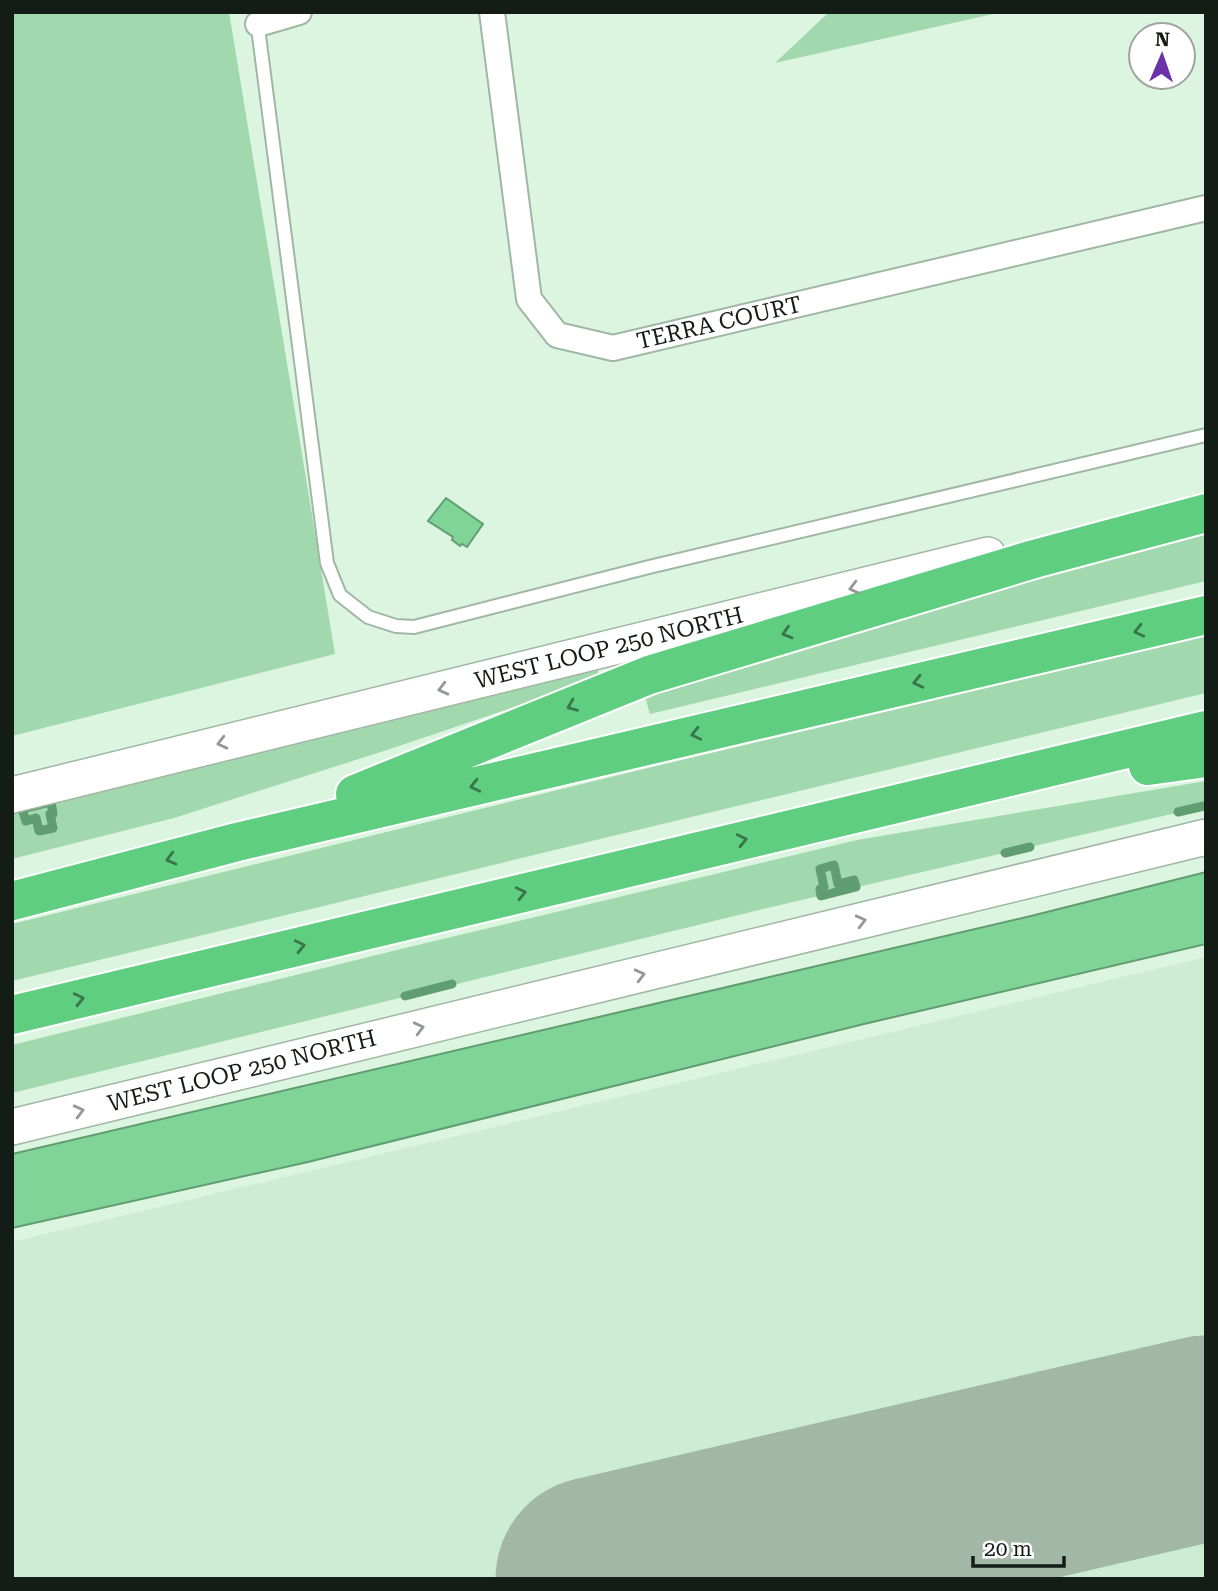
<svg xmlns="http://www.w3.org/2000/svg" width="1218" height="1591" font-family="'Roboto Serif',serif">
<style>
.built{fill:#ccecd3}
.green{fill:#a2d8ae}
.water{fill:#81d497;stroke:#609d70;stroke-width:2}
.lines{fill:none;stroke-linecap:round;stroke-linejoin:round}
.stream{stroke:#609d70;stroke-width:9}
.taxiway{stroke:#a2b7a6;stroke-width:82}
.runway{stroke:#a2b7a6;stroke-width:205}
.service-casing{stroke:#a0b7a4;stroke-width:16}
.minor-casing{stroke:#a0b7a4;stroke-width:28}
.secondary-casing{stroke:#a0b7a4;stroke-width:38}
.motorway-casing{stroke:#fff;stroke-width:42}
.service{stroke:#fff;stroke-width:12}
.minor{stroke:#fff;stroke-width:24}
.secondary{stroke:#fff;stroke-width:35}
.motorway{stroke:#5fce81;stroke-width:38}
.oneway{stroke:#959996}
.oneway2{stroke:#39754b}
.labels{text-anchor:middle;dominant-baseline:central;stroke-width:5;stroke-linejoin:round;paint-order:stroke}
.street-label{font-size:23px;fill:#131c15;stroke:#fff}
</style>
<rect width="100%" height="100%" fill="#dcf5e1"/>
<path class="built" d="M 1206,957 L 1206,1579 L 12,1579 L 12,1242 Z"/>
<path class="green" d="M 12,12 L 229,12 L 335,654 L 12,736 Z
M 829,12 L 1002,12 L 775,63 Z
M 1206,524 L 1206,581 L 650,714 L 645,697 L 873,622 Z
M 1206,636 L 1206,693 L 12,981 L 12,924 L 631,772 Z
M 597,667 L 600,678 L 387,750 L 174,818 L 12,859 L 12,812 Z
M 1206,781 L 1206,806 L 763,909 L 12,1093 L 12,1045 L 405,948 L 857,840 Z"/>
<path class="water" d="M 446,498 L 483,524 L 467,547 L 462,544 L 460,546 L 452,540 L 453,537 L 428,521 Z
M 1206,872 L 1206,944 L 864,1024 L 308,1162 L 12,1228 L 12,1154 L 1031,916 Z"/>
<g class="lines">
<path class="stream" d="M 51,802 L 53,814 L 50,814 L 53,828 L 39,831 L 36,818 L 26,821 L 22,809 Z
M 1178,812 L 1204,806
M 1005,853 L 1030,847
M 834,865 L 838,884 L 854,880 L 856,887 L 821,896 L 820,889 L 824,887 L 820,869 Z
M 405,996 L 452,984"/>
<path class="taxiway" d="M 622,1579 L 628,1572"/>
<path class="runway" d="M 598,1579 L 1206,1438"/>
<g class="service-casing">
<path id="service" d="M 257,20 L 327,563 L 340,595 L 368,617 L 396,626 L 414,627 L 649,567 L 1206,435"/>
</g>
<g class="minor-casing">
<path id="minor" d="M 492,12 L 529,299 L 557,335 L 613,348 L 1206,208
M 258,24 L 299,12"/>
</g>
<g class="secondary-casing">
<path id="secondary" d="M 12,795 L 988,555
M 12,1127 L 1206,837"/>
</g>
<g class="motorway-casing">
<path id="motorway" d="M 1148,766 L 1206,758
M 355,794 L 649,675 L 1034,559 L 1206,513
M 12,901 L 237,842 L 1206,615
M 12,1015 L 1206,730"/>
</g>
<use href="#service" class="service"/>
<use href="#minor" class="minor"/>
<use href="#secondary" class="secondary"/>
<use href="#motorway" class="motorway"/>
</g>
<defs><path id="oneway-chevron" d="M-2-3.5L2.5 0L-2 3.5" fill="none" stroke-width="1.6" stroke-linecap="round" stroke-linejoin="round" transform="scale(1.75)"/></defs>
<g class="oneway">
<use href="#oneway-chevron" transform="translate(854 588) rotate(166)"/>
<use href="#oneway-chevron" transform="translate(443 689) rotate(166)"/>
<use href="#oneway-chevron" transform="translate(222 743) rotate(166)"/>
<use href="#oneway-chevron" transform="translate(861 921) rotate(-14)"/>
<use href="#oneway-chevron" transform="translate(640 975) rotate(-14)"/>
<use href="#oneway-chevron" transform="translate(419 1028) rotate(-14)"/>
<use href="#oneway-chevron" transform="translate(79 1111) rotate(-14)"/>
</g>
<g class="oneway2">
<use href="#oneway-chevron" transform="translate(1139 631) rotate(167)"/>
<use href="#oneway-chevron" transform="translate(787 633) rotate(163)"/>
<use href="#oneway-chevron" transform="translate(918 682) rotate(167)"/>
<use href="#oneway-chevron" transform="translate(572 706) rotate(158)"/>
<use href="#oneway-chevron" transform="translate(696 734) rotate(167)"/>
<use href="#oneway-chevron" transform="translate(475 786) rotate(167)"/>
<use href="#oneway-chevron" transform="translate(742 840) rotate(-13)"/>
<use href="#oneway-chevron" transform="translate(171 859) rotate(165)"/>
<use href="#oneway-chevron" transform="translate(521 893) rotate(-13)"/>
<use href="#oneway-chevron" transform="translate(300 946) rotate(-13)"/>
<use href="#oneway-chevron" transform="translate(79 999) rotate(-13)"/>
</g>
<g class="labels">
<g class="street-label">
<text transform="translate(719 323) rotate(-13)">TERRA COURT</text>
<text transform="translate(609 648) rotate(-14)">WEST LOOP 250 NORTH</text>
<text transform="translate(242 1071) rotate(-14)">WEST LOOP 250 NORTH</text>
</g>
</g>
<rect width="1218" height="1591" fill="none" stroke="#131c15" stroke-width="28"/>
<g transform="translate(1162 56) rotate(2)"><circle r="33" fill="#ffffff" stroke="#a1a4a1" stroke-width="2"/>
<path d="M0-5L12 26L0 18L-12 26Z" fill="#6b32a9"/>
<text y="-10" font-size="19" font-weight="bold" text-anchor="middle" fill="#131c15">N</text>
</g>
<path d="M973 1556v10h91v-10" fill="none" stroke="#131c15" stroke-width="3.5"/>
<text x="984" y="1556" font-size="21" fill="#131c15" stroke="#ffffff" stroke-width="5" paint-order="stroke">20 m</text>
</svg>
